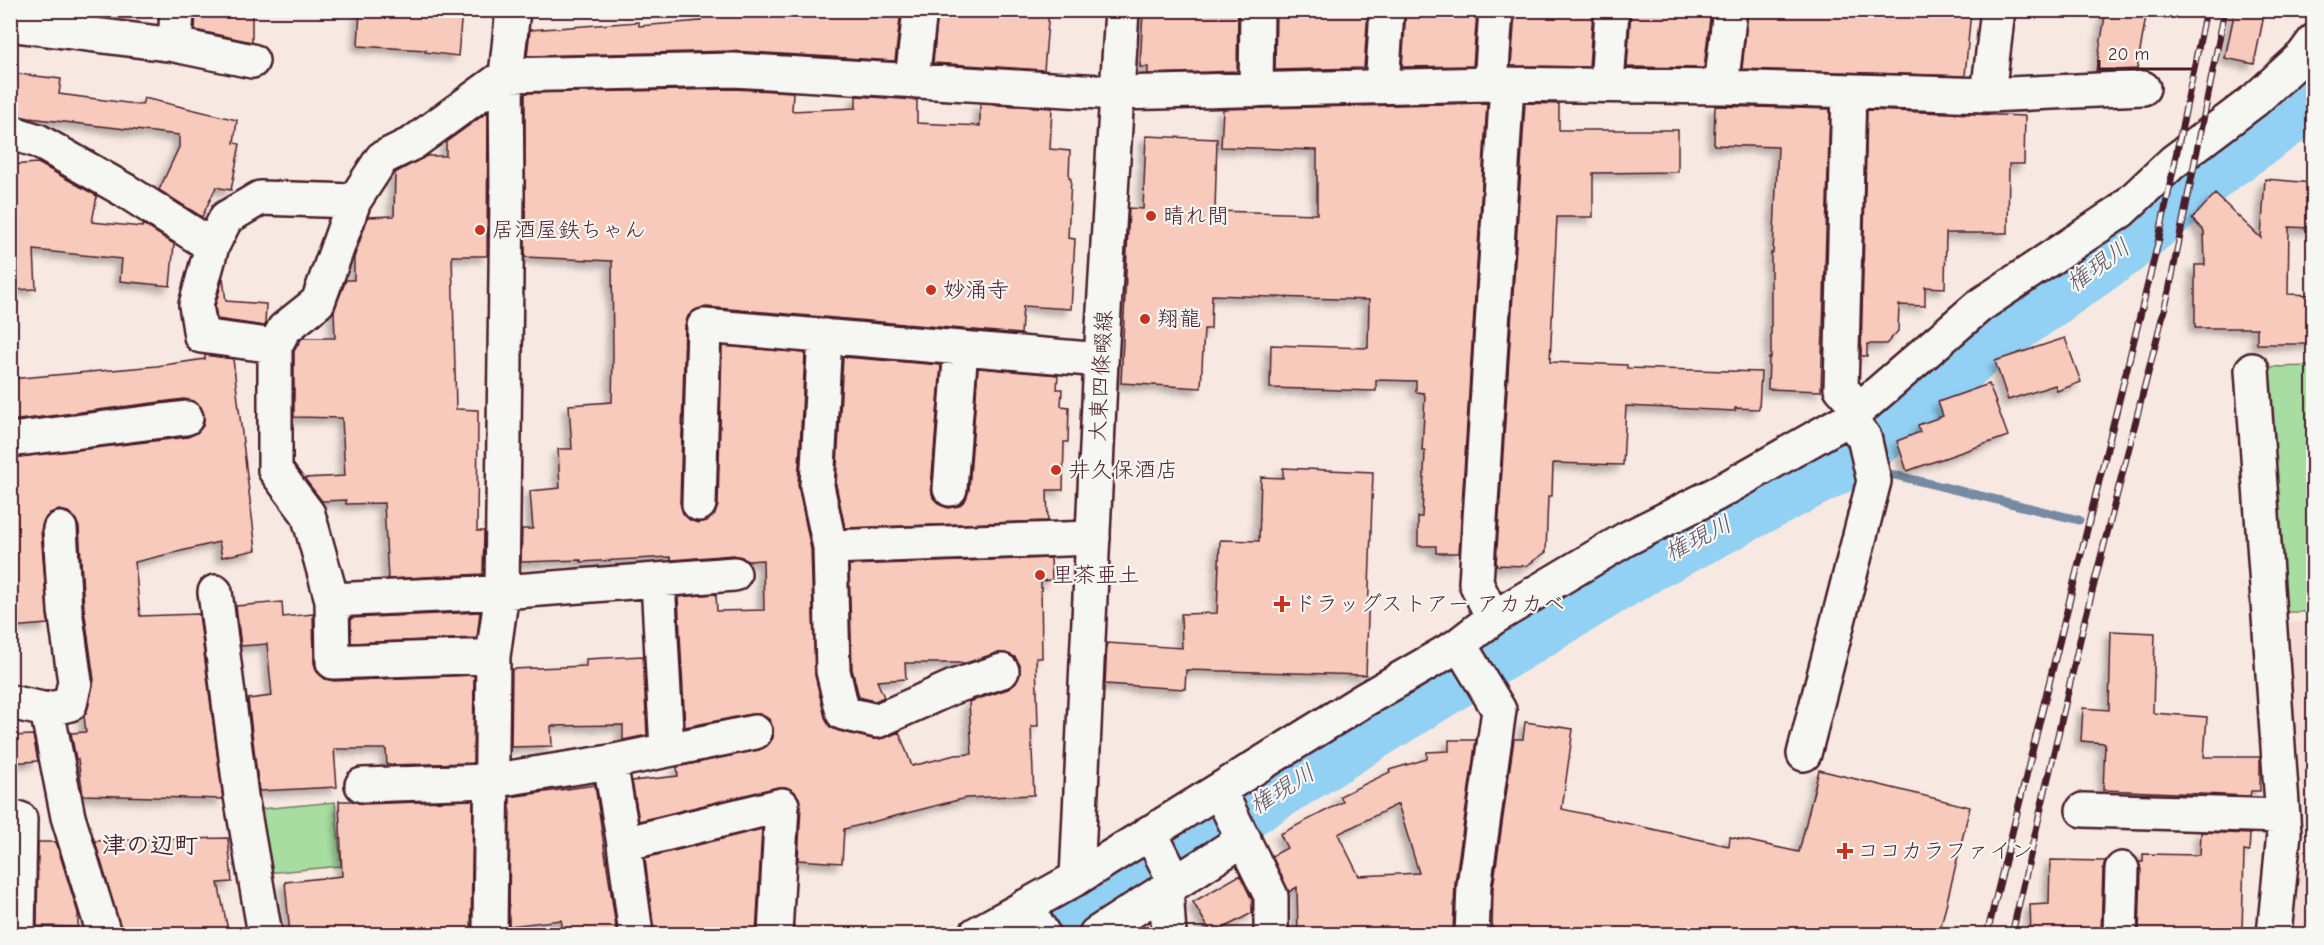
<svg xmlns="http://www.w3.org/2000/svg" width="2324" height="945" font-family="'Comic Neue','Klee One',sans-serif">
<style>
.built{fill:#f4dcd4}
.green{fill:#a7dda0;stroke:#787e66;stroke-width:1.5}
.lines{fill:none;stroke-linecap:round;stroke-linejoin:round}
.stream{stroke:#768aa4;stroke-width:9}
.river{stroke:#93d1f4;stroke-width:57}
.building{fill:#f8cabc;stroke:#4a1f2b;stroke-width:1.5;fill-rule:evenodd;filter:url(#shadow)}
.minor-casing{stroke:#4a1f2b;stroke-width:38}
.major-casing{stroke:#4a1f2b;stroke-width:38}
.minor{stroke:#f6f6f2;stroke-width:33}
.major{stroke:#f6f6f2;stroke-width:33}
.rail-casing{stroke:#4a1f2b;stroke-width:7}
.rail{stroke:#f6f6f2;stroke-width:4.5;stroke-dasharray:14;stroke-linecap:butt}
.poi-dot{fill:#c8321e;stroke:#f6f6f2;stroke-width:2}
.labels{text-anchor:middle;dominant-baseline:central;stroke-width:4.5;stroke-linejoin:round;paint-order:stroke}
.poi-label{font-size:22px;fill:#4a1f2b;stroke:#f6f6f2;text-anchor:start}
.street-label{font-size:22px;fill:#4a1f2b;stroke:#f6f6f2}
.water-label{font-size:24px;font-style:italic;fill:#605467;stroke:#f6f6f2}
.neighbourhood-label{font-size:24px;font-weight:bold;fill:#4a1f2b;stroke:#f6f6f2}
</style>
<defs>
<filter id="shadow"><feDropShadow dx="-5.5" dy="5.5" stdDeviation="3" flood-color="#0004"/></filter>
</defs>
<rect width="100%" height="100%" fill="#f7e9e2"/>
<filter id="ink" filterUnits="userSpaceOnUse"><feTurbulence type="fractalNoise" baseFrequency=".0167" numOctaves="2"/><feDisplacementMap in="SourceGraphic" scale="12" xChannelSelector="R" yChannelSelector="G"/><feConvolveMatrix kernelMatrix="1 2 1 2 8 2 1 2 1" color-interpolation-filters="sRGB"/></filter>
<g filter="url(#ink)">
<path class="built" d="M 2287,622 L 2313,622 L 2313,934 L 2288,934 L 2292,884 L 2306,839 Z"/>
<path class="green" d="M 2313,366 L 2313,612 L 2276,612 L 2266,367 Z
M 335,802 L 341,866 L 267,873 L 261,809 Z"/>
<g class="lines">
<path class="stream" d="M 1843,463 L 1864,468
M 1878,471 L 2079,520"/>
<path class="river" d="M 1046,934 L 1482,664 L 1648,564 L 1843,463 L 1913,409 L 1976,351 L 2122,249 L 2217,168 L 2286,119 L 2314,93"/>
</g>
<path class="building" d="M 196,10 L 252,10 L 252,42 L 195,30 Z
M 360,10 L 462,10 L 458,56 L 425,52 L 426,50 L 358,46 Z
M 701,10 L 777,10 L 778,14 L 901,10 L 895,61 L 733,51 L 527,56 L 530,30 L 638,22 L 639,26 L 701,21 Z
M 938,10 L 1049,10 L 1044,70 L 933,63 Z
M 1191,10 L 1238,10 L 1237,71 L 1148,74 L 1148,67 L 1140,67 L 1143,12 L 1191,14 Z
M 1276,10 L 1368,10 L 1364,68 L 1275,70 Z
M 1406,10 L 1477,11 L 1473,66 L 1402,67 Z
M 1561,10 L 1593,10 L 1589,67 L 1511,66 L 1515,14 L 1561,14 Z
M 1631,10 L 1711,10 L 1704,68 L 1627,67 Z
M 1748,10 L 1971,10 L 1965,76 L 1742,69 Z
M 2106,10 L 2147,10 L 2137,69 L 2096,71 Z
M 2235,10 L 2264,15 L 2254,64 L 2225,58 Z
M 10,73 L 61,79 L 59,94 L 142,105 L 144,98 L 237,120 L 234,143 L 240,144 L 231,190 L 216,187 L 202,217 L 159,190 L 179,147 L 179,135 L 29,118 L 10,114 Z
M 733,89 L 793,92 L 792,111 L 856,108 L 856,96 L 917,100 L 917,123 L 980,126 L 980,104 L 1052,108 L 1050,149 L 1070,151 L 1069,178 L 1071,179 L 1068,238 L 1075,239 L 1071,309 L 1023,306 L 1021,334 L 706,307 L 695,310 L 688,316 L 685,325 L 680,503 L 683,513 L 690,520 L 698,523 L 707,521 L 715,514 L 718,505 L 722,346 L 805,353 L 798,485 L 811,549 L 815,675 L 825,717 L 830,727 L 839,731 L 873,739 L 885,738 L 899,732 L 912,766 L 955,755 L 972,754 L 969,702 L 1008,689 L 1016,683 L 1020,674 L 1020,665 L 1015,657 L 1005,653 L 996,653 L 966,663 L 905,663 L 906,679 L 877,681 L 884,697 L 875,701 L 859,697 L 852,669 L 849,565 L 1051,558 L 1052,580 L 1041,581 L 1042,658 L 1036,658 L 1038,726 L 1031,726 L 1034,795 L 966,798 L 844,829 L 842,863 L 798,860 L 801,806 L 799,798 L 794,791 L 786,787 L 778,787 L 639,821 L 632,781 L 678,776 L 677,767 L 759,750 L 767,746 L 773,738 L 773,728 L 769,719 L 760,714 L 751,714 L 685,727 L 678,597 L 716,594 L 717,611 L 764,610 L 763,560 L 747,561 L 742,557 L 733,555 L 672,560 L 670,557 L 581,562 L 581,560 L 521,562 L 522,529 L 533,529 L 530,491 L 560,488 L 558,449 L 572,449 L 569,405 L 612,402 L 613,354 L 612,261 L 525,257 L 525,93 Z
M 1487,103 L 1459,553 L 1436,553 L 1436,546 L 1418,546 L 1418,517 L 1422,517 L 1425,451 L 1422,451 L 1425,397 L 1424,393 L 1416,392 L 1416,381 L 1376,380 L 1376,391 L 1270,388 L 1271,345 L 1368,348 L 1369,300 L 1212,295 L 1211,329 L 1204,329 L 1201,388 L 1121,383 L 1129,208 L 1143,209 L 1146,136 L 1217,139 L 1215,211 L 1317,214 L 1317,150 L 1221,147 L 1223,109 Z
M 1525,103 L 1559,104 L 1559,130 L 1678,130 L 1678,172 L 1593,173 L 1593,217 L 1557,217 L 1550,362 L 1627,365 L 1627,368 L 1761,372 L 1759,409 L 1735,408 L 1735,411 L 1626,406 L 1623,465 L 1553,463 L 1552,496 L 1548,496 L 1546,552 L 1526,566 L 1496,565 Z
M 1715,106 L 1830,109 L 1821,391 L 1768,389 L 1769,358 L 1771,358 L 1771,253 L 1773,253 L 1778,147 L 1714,145 Z
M 1867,110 L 2025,116 L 2024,164 L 2009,164 L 2008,233 L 1946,233 L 1945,288 L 1925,287 L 1925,306 L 1899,305 L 1898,331 L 1886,344 L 1867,344 L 1867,356 L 1861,356 Z
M 488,112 L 487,256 L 452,256 L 456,409 L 478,410 L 477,531 L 484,531 L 483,574 L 388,579 L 384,503 L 346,504 L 346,500 L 322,501 L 304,478 L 345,476 L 342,418 L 294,417 L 294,351 L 302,338 L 335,338 L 334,310 L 346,280 L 354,280 L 354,258 L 368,217 L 394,216 L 395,173 L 426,156 L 446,156 L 446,142 Z
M 38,163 L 97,196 L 92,222 L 142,227 L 143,224 L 174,244 L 170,286 L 120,281 L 122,259 L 34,250 L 36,289 L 10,290 L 10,165 Z
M 2265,179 L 2313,183 L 2312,228 L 2289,227 L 2288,294 L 2313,295 L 2313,344 L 2257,344 L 2257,328 L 2195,328 L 2195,265 L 2205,265 L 2204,231 L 2192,219 L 2215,194 L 2261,238 Z
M 223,278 L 226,301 L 266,304 L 265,326 L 217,319 L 215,306 Z
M 2065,338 L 2081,382 L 2057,391 L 2055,385 L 2008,400 L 1995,361 Z
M 205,355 L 233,359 L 256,550 L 222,557 L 219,542 L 135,562 L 140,616 L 199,614 L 223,799 L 83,795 L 78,759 L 76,759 L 71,733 L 86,732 L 84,716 L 88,708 L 94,680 L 84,608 L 79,527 L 75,518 L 68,512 L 59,510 L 50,513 L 44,520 L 41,530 L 48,624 L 10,627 L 10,458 L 188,437 L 197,433 L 203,426 L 204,415 L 201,407 L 194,401 L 184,399 L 10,421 L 10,379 L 157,366 L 205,359 Z
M 843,357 L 941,365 L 931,488 L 933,498 L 940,505 L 948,508 L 959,506 L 966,499 L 969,490 L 978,368 L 1058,375 L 1057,389 L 1062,389 L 1061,406 L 1069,407 L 1068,442 L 1064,442 L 1063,490 L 1047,490 L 1048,521 L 845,528 L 836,485 Z
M 1989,384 L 2008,436 L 1907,471 L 1897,441 L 1920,432 L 1918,425 L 1943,416 L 1938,402 Z
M 1283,468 L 1373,472 L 1366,675 L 1186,670 L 1185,689 L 1105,684 L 1107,643 L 1182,648 L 1181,614 L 1217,613 L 1220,540 L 1259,541 L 1261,477 L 1283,478 Z
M 282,602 L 283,617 L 313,614 L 314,663 L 317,672 L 325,679 L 334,681 L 474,675 L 473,763 L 387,765 L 386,749 L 334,749 L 337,787 L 259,791 L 248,699 L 272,696 L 267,644 L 241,646 L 236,606 Z
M 480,612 L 477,638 L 351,643 L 351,618 Z
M 2111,631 L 2155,633 L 2153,713 L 2207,717 L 2204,757 L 2260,757 L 2260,791 L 2251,791 L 2250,796 L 2103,790 L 2105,743 L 2081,741 L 2083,708 L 2109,710 Z
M 643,656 L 647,735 L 623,740 L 623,725 L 551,726 L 552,746 L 511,747 L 512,669 L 586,666 L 586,659 Z
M 1525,722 L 1573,729 L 1562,809 L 1729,846 L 1730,837 L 1799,852 L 1819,770 L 1970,807 L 1939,934 L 1492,934 L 1493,888 L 1514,739 L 1523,739 Z
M 33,735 L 38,761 L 10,763 L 10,736 Z
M 1449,740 L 1476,740 L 1455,883 L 1453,931 L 1394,929 L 1393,934 L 1298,934 L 1297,887 L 1289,892 L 1272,856 L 1287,848 L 1280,834 L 1343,802 L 1340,796 L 1390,772 L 1389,770 L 1427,759 L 1427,752 L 1449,751 ZM 1398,804 L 1419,873 L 1359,876 L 1338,834 Z
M 595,785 L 617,934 L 564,934 L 561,920 L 509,926 L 510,797 Z
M 473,800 L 471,934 L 290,934 L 285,882 L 342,876 L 339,801 L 352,801 L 363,804 Z
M 762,829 L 756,934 L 654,934 L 645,858 Z
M 2201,832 L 2250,834 L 2249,852 L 2244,851 L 2242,931 L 2185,930 L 2185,934 L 2139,934 L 2141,870 L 2139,862 L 2143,862 L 2143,854 L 2200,855 Z
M 228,838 L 232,882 L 218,883 L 228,930 L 208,934 L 122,934 L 95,841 Z
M 38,842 L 56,842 L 78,913 L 78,927 L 37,926 Z
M 2050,860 L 2105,861 L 2103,868 L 2101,934 L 2031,934 L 2030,905 L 2049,904 Z
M 1240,875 L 1252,900 L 1252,913 L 1212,934 L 1193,902 Z"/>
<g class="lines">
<g class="minor-casing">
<path id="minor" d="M 21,10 L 23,26 L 175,45 L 252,61
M 175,45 L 177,10
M 912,80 L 920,10
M 1491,84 L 1496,10
M 1607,85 L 1612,10
M 1382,86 L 1387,10
M 1721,87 L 1730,10
M 1256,90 L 1257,10
M 1849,91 L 1841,388 L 1859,409
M 1988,95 L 2143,88
M 10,132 L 38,141 L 126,191 L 212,246 L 196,305 L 201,336 L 275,346
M 212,246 L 226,218 L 260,198 L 354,201
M 825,336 L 817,486 L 830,547 L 1093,538
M 2252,370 L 2284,833 L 2274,934
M 10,440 L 186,418
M 950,489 L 961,348
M 699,504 L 704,326 L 1101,360
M 830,547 L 833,671 L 843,713 L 877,721 L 953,687 L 1002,671
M 658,581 L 667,749
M 215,592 L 241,796 L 265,934
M 332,600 L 502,592 L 734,574
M 1493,618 L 1476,583 L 1507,85
M 1457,646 L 1467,657 L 1499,710 L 1474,886 L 1472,934
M 493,656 L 333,662 L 332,600 L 308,514 L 275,470 L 275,346 L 284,329 L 318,302 L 354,201 L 382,158 L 413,143 L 506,75 L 733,70 L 1117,93 L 1491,84 L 1721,87 L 1988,95 L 1998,10
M 10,702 L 47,710 L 68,817 L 104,934
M 47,710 L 70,704 L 75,682 L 65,610 L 60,529
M 1804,754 L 1874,481 L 1864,437 L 1848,419
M 610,762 L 624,844 L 636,934
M 362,785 L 490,781 L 610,762 L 755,732
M 1219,790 L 1271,896 L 1271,934
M 2083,810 L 2283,816
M 10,819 L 20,819 L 18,934
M 1150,832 L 1175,882
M 624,844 L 782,805 L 775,934
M 1077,878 L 1364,700 L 1457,646 L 1493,618 L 1626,539 L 1716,494 L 1848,419 L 1979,306 L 2121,211 L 2173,162 L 2255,100 L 2303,56 L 2314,41
M 1166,889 L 1169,934
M 1026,906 L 1043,934
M 490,934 L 493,656 L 502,592 L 507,195 L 506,75 L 513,10
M 1096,934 L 1244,839
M 2120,934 L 2122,869"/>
</g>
<g class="major-casing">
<path id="major" d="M 976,934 L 1077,878 L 1101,360 L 1122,10"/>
</g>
<use href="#minor" class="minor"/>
<use href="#major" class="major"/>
<g class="rail-casing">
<path id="rail" d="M 1987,934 L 2158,243 L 2206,10
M 2012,934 L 2082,631 L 2169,291 L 2225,10"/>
</g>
<use href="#rail" class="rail"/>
</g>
</g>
<g class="poi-dot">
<circle cx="1151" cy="216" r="6"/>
<circle cx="480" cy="230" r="6"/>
<circle cx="931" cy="290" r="6"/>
<circle cx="1145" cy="319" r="6"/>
<circle cx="1056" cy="470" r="6"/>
<circle cx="1040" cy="575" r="6"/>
<path d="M1279 595h6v6h6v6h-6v6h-6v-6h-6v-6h6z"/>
<path d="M1842 842h6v6h6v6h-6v6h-6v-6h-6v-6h6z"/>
</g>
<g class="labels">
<g class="poi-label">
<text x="1163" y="216">晴れ間</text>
<text x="492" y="230">居酒屋鉄ちゃん</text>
<text x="943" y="290">妙涌寺</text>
<text x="1157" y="319">翔龍</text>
<text x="1068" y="470">井久保酒店</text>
<text x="1052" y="575">里茶亜土</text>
<text x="1294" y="604">ドラッグストアー アカカベ</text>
<text x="1857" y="851">ココカラファイン</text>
</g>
<g class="street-label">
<text transform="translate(1101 376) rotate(-87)">大東四條畷線</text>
</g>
<g class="water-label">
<text transform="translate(2098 265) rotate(-36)">権現川</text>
<text transform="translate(1698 538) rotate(-27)">権現川</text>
<text transform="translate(1282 789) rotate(-32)">権現川</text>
</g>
<g class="neighbourhood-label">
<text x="150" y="845">津の辺町</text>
</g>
</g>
<rect width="2324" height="945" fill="none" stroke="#f6f6f2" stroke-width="36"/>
<rect x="18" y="18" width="2288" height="909" fill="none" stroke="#4a1f2b" stroke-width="2" filter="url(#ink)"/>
<path d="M2099 60v9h96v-9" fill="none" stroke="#4a1f2b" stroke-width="3"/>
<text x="2108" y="60" font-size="18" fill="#4a1f2b" stroke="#f6f6f2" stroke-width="4.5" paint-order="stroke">20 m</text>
</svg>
